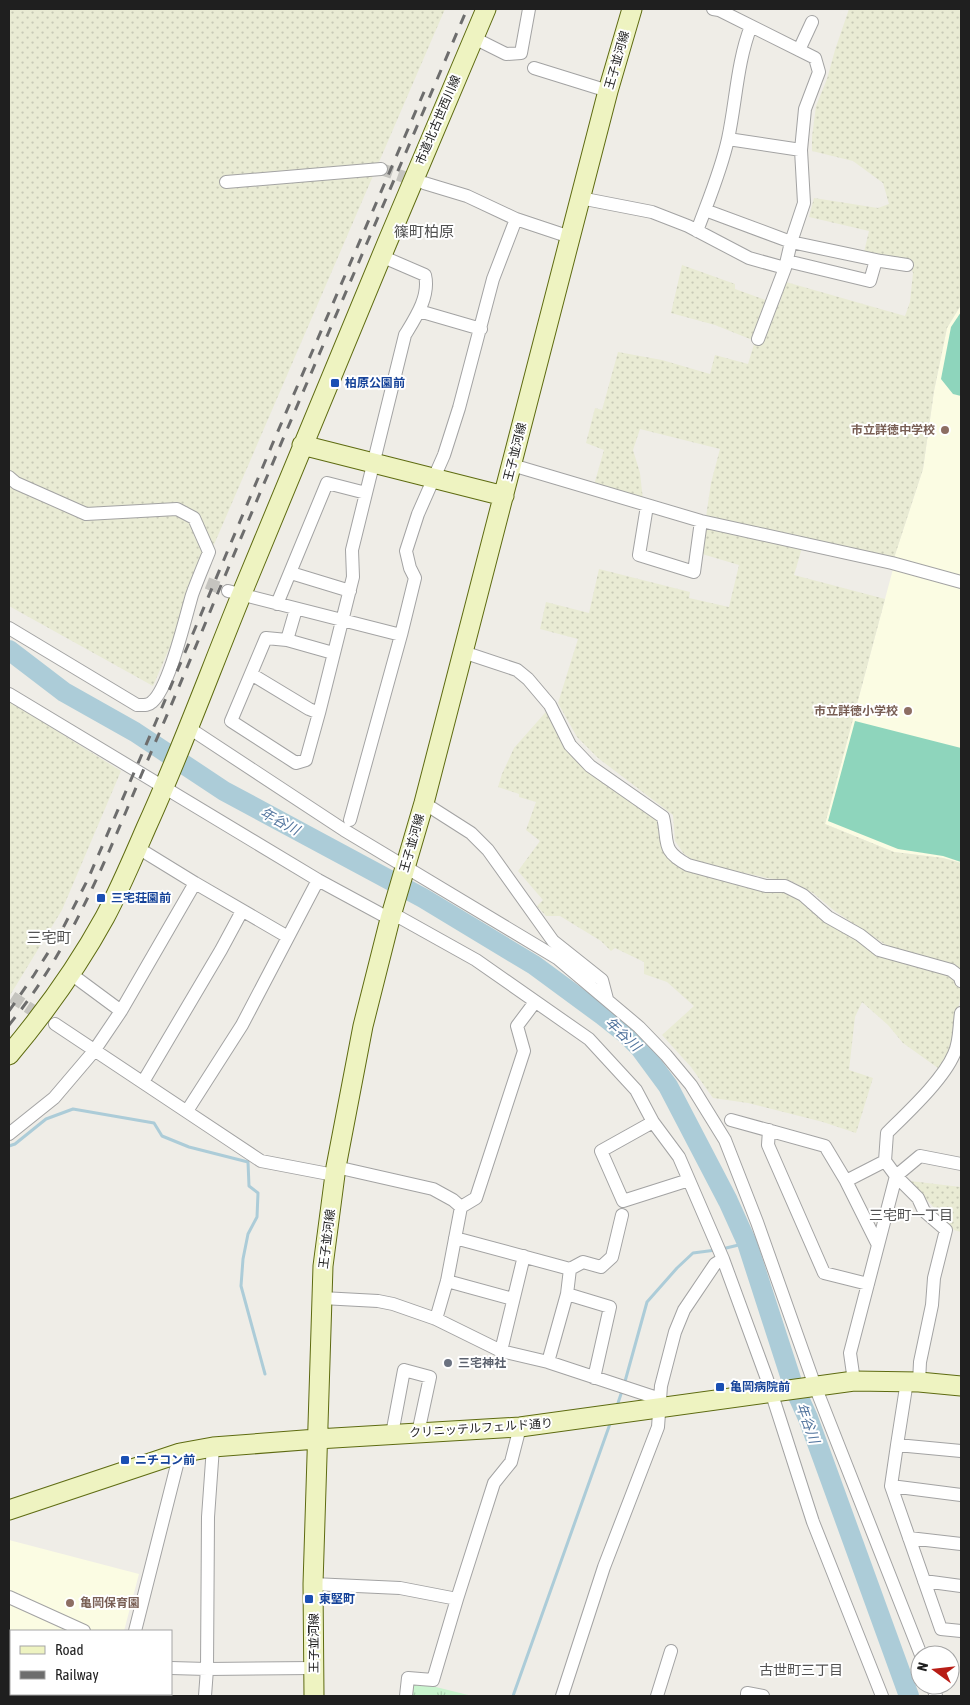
<svg xmlns="http://www.w3.org/2000/svg" width="970" height="1705" font-family="'Asap Condensed','Noto Sans JP',sans-serif">
<style>
.education{fill:#fbfce3}
.farmland{fill:url(#farmland-dots)}
.park{fill:url(#park-tufts)}
.pitch{fill:#8ed5bc}
.lines{fill:none;stroke-linecap:round;stroke-linejoin:round}
.stream{stroke:#acccd8;stroke-width:3}
.river{stroke:#acccd8;stroke-width:20}
.street-tunnel{stroke:#c5c4bf;stroke-width:12;stroke-dasharray:12 6;stroke-linecap:butt}
.street-casing{stroke:#a3a3a3;stroke-width:14}
.secondary-casing{stroke:#5e6b11;stroke-width:21}
.street{stroke:#fff;stroke-width:12}
.secondary{stroke:#eef3c1;stroke-width:19}
.rail{stroke:#6d6d6d;stroke-width:3;stroke-dasharray:10 10;stroke-linecap:butt}
.transit-dot{fill:#1a4fb4;stroke:#fff;stroke-width:2}
.education-dot{fill:#8d6e63;stroke:#fff;stroke-width:2}
.worship-dot{fill:#6b7280;stroke:#fff;stroke-width:2}
.labels{text-anchor:middle;stroke-width:4;stroke-linejoin:round;paint-order:stroke}
.street-label{font-size:12px;fill:#1f1f1f;stroke:#fff}
.transit-label{font-size:12px;font-weight:bold;fill:#164399;stroke:#fff;text-anchor:start}
.education-label{font-size:12px;font-weight:bold;fill:#785e54;stroke:#fff;text-anchor:end}
.worship-label{font-size:12px;font-weight:bold;fill:#5b616d;stroke:#fff;text-anchor:start}
.water-label{font-size:14px;font-style:italic;fill:#53759e;stroke:#fff}
.neighbourhood-label{font-size:14px;fill:#525252;stroke:#fff}
.quarter-label{font-size:15px;fill:#525252;stroke:#fff}
</style>
<defs>
<pattern id="farmland-dots" width="8" height="8" patternUnits="userSpaceOnUse" patternTransform="scale(1.25)"><rect width="8" height="8" fill="#e9ebd4"/><path d="M2 2h.1M6 6h.1" fill="none" stroke="#c7c9b6" stroke-width="1.8" stroke-linecap="round"/></pattern>
<pattern id="park-tufts" width="24" height="20" patternUnits="userSpaceOnUse" patternTransform="scale(1.25)"><rect width="24" height="20" fill="#c9f4ce"/><path d="M3 7l-1-3M5 7V3M7 7l1-3M15 17l-1-3M17 17v-4M19 17l1-3" fill="none" stroke="#acd1b0"/></pattern>
</defs>
<rect width="100%" height="100%" fill="#efede7"/>
<path class="education" d="M961,305V577L894,558L923,469L934,391L947,328Z
M893,569L961,589V863L943,858L894,852L825,824Z
M9,1540L139,1574L124,1631H11V1638H9Z"/>
<path class="farmland" d="M9,9H445L153,686L9,606Z
M849,9H961V305L947,328L934,391L923,469L894,558L706,517L711,483L720,449L640,429L633,450L640,473L643,500L594,485L604,450L586,443L595,408L602,410L618,352L662,360L710,374L715,355L748,364L755,341L715,325L671,313L682,265L735,284V289L779,305L786,282L905,316L910,302L913,273L908,259L905,261L864,252L869,231L809,217L814,198L878,208L889,204L883,183L853,161L812,151V137L816,106L827,79L835,50Z
M706,526L802,548L794,575L885,599L825,824L894,852L943,858L961,863V970L886,945L836,912L813,893L791,881L767,878L698,863L684,854L675,841L673,815L598,758L577,737L558,703L578,639L540,629L546,602L589,613L599,569L690,592L689,598L729,607L739,565L702,554Z
M9,701L121,771L62,910L9,997Z
M552,705L574,750L657,814L673,860L783,888L801,898L826,920L955,977L961,990V994L953,1039L947,1058L938,1068L903,1043L888,1025L862,1002L855,1017L849,1070L873,1078L856,1133L823,1122L748,1103L713,1098L691,1067L662,1035L694,1006L667,982L644,974V962L615,948L611,951L601,941L560,916H546L537,906L543,900L518,871L540,841L526,830L536,802L519,797V794L498,787L502,774L514,748Z
M910,1181L961,1187V1232L954,1230Z"/>
<path class="park" d="M416,1682L472,1696H411V1687Z"/>
<path class="pitch" d="M961,312V396L953,394L941,379L951,327Z
M855,721L961,748V862L943,856L898,849L828,821Z"/>
<g class="lines">
<path class="stream" d="M9,1146L15,1144L46,1119L73,1109L154,1123L162,1136L189,1147L248,1162L249,1186L258,1193L257,1217L248,1234L243,1259L241,1286L265,1374
M722,1249L747,1243
M624,1385L647,1302L677,1268L693,1253L716,1250
M617,1406L622,1391
M513,1696L611,1421"/>
<path class="river" d="M9,650L64,692L135,732L224,791L423,898L534,965L602,1015L626,1034L640,1048L668,1086L728,1201L747,1243L793,1385L808,1418L909,1696"/>
<path class="street-tunnel" d="M381,169L419,182
M207,583L228,591
M12,997L46,1019"/>
<g class="street-casing">
<path id="street" d="M713,9L719,10L815,58L819,72L805,109L801,150L804,203L791,242L785,268L758,339
M474,38L506,54L521,53L529,9
M799,50L812,22
M534,68L608,91
M728,139L801,150
M226,182L381,169
M424,183L467,196L516,219L570,237
M580,198L652,212L688,226L749,258L785,268
M705,210L791,242L881,261L907,265
M697,231C708,201 721,171 728,139C736,102 737,62 751,26
M787,261L870,281L876,260
M419,311L481,329
M512,465L701,521L892,563L961,582
M9,477L16,483L86,514L177,509L194,518L209,552C203,567 197,581 192,595C185,619 169,688 152,702C148,706 143,705 137,705L9,628
M647,506L639,555L694,572L701,521
M291,573L350,591
M228,591L401,635
M277,604L327,483L366,493
M296,609L287,640L333,653
M287,640L266,638L231,721L296,763L306,760L319,713L353,577L352,550L405,335C416,317 430,296 425,275L381,256
M463,652L517,670L528,679L550,705L570,745L590,766L663,817C669,842 660,850 688,865L766,886H785L803,895L828,917L860,935L879,950L951,970L960,977L961,981
M251,674L309,709L319,713
M9,694L318,880L390,919L399,917L476,960L589,1039L636,1090L653,1122L679,1157L723,1259L767,1379L813,1522L882,1696
M189,728L344,830L557,958L639,1027L666,1055L691,1085L725,1140L757,1222L815,1386L921,1655
M424,803L471,833L488,850L553,941L602,980L607,999
M350,820L401,635L415,578L410,568L406,551L418,514L444,455L459,408L493,279L516,219
M138,848L195,883L288,937
M71,974L121,1011
M55,1024L261,1161L334,1175
M143,1082L221,950L242,911
M187,1111L242,1025L318,880
M731,1120L825,1146L846,1181L878,1245
M653,1122L601,1151L623,1201L689,1180
M769,1130L768,1145L824,1273L868,1284
M9,1134L54,1098L94,1051L121,1011L195,883
M336,1167L433,1189L453,1200L461,1207
M846,1181L885,1161
M455,1238L570,1269L567,1294L548,1362
M570,1269L583,1262L601,1267L612,1257L622,1215
M447,1281L513,1299
M567,1294L610,1307L594,1378
M322,1298L378,1301L393,1304L436,1319L501,1351L548,1362L654,1397L660,1407
M436,1319L447,1281L461,1207L476,1198L524,1051L517,1026L535,1002
M501,1351L524,1256
M854,1381L850,1353L896,1176L920,1156L961,1164
M919,1382L920,1362L932,1305L934,1278L946,1230L924,1211L918,1198L896,1176L885,1161L887,1133C907,1113 943,1080 954,1054C960,1042 959,1026 961,1013
M392,1434L404,1370L430,1377L418,1433
M897,1445L907,1381
M961,1451L897,1445L891,1486L941,1629L961,1631
M891,1486L961,1495
M909,1538L961,1544
M924,1581L961,1586
M313,1584L400,1588L457,1599
M9,1597L84,1631
M135,1631L180,1453
M171,1668L207,1669L314,1668
M932,1685L936,1696
M108,1696L109,1694
M205,1696L207,1669L208,1517L213,1447
M406,1696L408,1678L433,1680L457,1599L494,1483L511,1462L520,1427
M562,1696L604,1567L658,1427L661,1386L675,1332L684,1310L715,1264L723,1259
M657,1696L671,1651
M747,1696V1693L763,1696"/>
</g>
<g class="secondary-casing">
<path id="secondary" d="M302,445L504,496
M9,1055C46,1011 77,968 105,917C120,889 133,858 146,828C183,747 213,663 247,581C325,390 405,199 486,9
M9,1510L180,1453L213,1447L317,1439L520,1427L854,1381L919,1382L961,1386
M314,1696L313,1584L323,1266L336,1167L363,1026L390,919L424,803L608,91L632,9"/>
</g>
<use href="#street" class="street"/>
<use href="#secondary" class="secondary"/>
<path class="rail" d="M9,1011L34,975L61,932L88,879L155,724L272,445L427,85
M9,1025C69,952 104,864 140,778C165,720 190,661 214,602C297,404 383,207 467,9"/>
</g>
<g class="transit-dot">
<rect x="330" y="378" width="10" height="10" rx="2.5"/>
<rect x="96" y="893" width="10" height="10" rx="2.5"/>
<rect x="715" y="1382" width="10" height="10" rx="2.5"/>
<rect x="120" y="1455" width="10" height="10" rx="2.5"/>
<rect x="304" y="1594" width="10" height="10" rx="2.5"/>
</g>
<g class="education-dot">
<circle cx="945" cy="430" r="5"/>
<circle cx="908" cy="711" r="5"/>
<circle cx="70" cy="1603" r="5"/>
</g>
<circle class="worship-dot" cx="448" cy="1363" r="5"/>
<g class="labels">
<g class="street-label">
<text transform="translate(617 60) rotate(-74)" y="4">王子並河線</text>
<text transform="translate(438 120) rotate(-67)" y="4">市道北古世西川線</text>
<text transform="translate(515 452) rotate(-76)" y="4">王子並河線</text>
<text transform="translate(412 843) rotate(-74)" y="4">王子並河線</text>
<text transform="translate(327 1239) rotate(-83)" y="4">王子並河線</text>
<text transform="translate(481 1428) rotate(-4)" y="4">クリニッテルフェルド通り</text>
<text transform="translate(314 1643) rotate(-90)" y="4">王子並河線</text>
</g>
<g class="transit-label">
<text x="345" y="387">柏原公園前</text>
<text x="111" y="902">三宅荘園前</text>
<text x="730" y="1391">亀岡病院前</text>
<text x="135" y="1464">ニチコン前</text>
<text x="319" y="1603">東堅町</text>
</g>
<g class="education-label">
<text x="935" y="434">市立詳徳中学校</text>
<text x="898" y="715">市立詳徳小学校</text>
<text x="80" y="1607" text-anchor="start">亀岡保育園</text>
</g>
<g class="worship-label">
<text x="458" y="1367">三宅神社</text>
</g>
<g class="water-label">
<text transform="translate(280 821) rotate(28)" y="5">年谷川</text>
<text transform="translate(623 1034) rotate(43)" y="5">年谷川</text>
<text transform="translate(808 1423) rotate(70)" y="5">年谷川</text>
</g>
<g class="neighbourhood-label">
<text x="911" y="1220">三宅町一丁目</text>
<text x="801" y="1675">古世町三丁目</text>
</g>
<g class="quarter-label">
<text x="424" y="237">篠町柏原</text>
<text x="49" y="943">三宅町</text>
</g>
</g>
<rect width="970" height="1705" fill="none" stroke="#1f1f1f" stroke-width="20"/>
<rect x="10" y="1630" width="162" height="65" fill="#ffffff" stroke="#a5a5a5"/>
<rect x="20" y="1646" width="25" height="8" fill="#eef3c1" stroke="#a5a5a5"/>
<text x="55" y="1655" font-size="15" fill="#1f1f1f">Road</text>
<rect x="20" y="1671" width="25" height="8" fill="#6d6d6d" stroke="#a5a5a5"/>
<text x="55" y="1680" font-size="15" fill="#1f1f1f">Railway</text>
<g transform="translate(935 1670) rotate(285)"><circle r="24" fill="#ffffff" stroke="#a5a5a5"/>
<path d="M0-4L9 19L0 12L-9 19Z" fill="#b81d16"/>
<text y="-8" font-size="14" font-weight="bold" text-anchor="middle" fill="#1f1f1f">N</text>
</g>
</svg>
